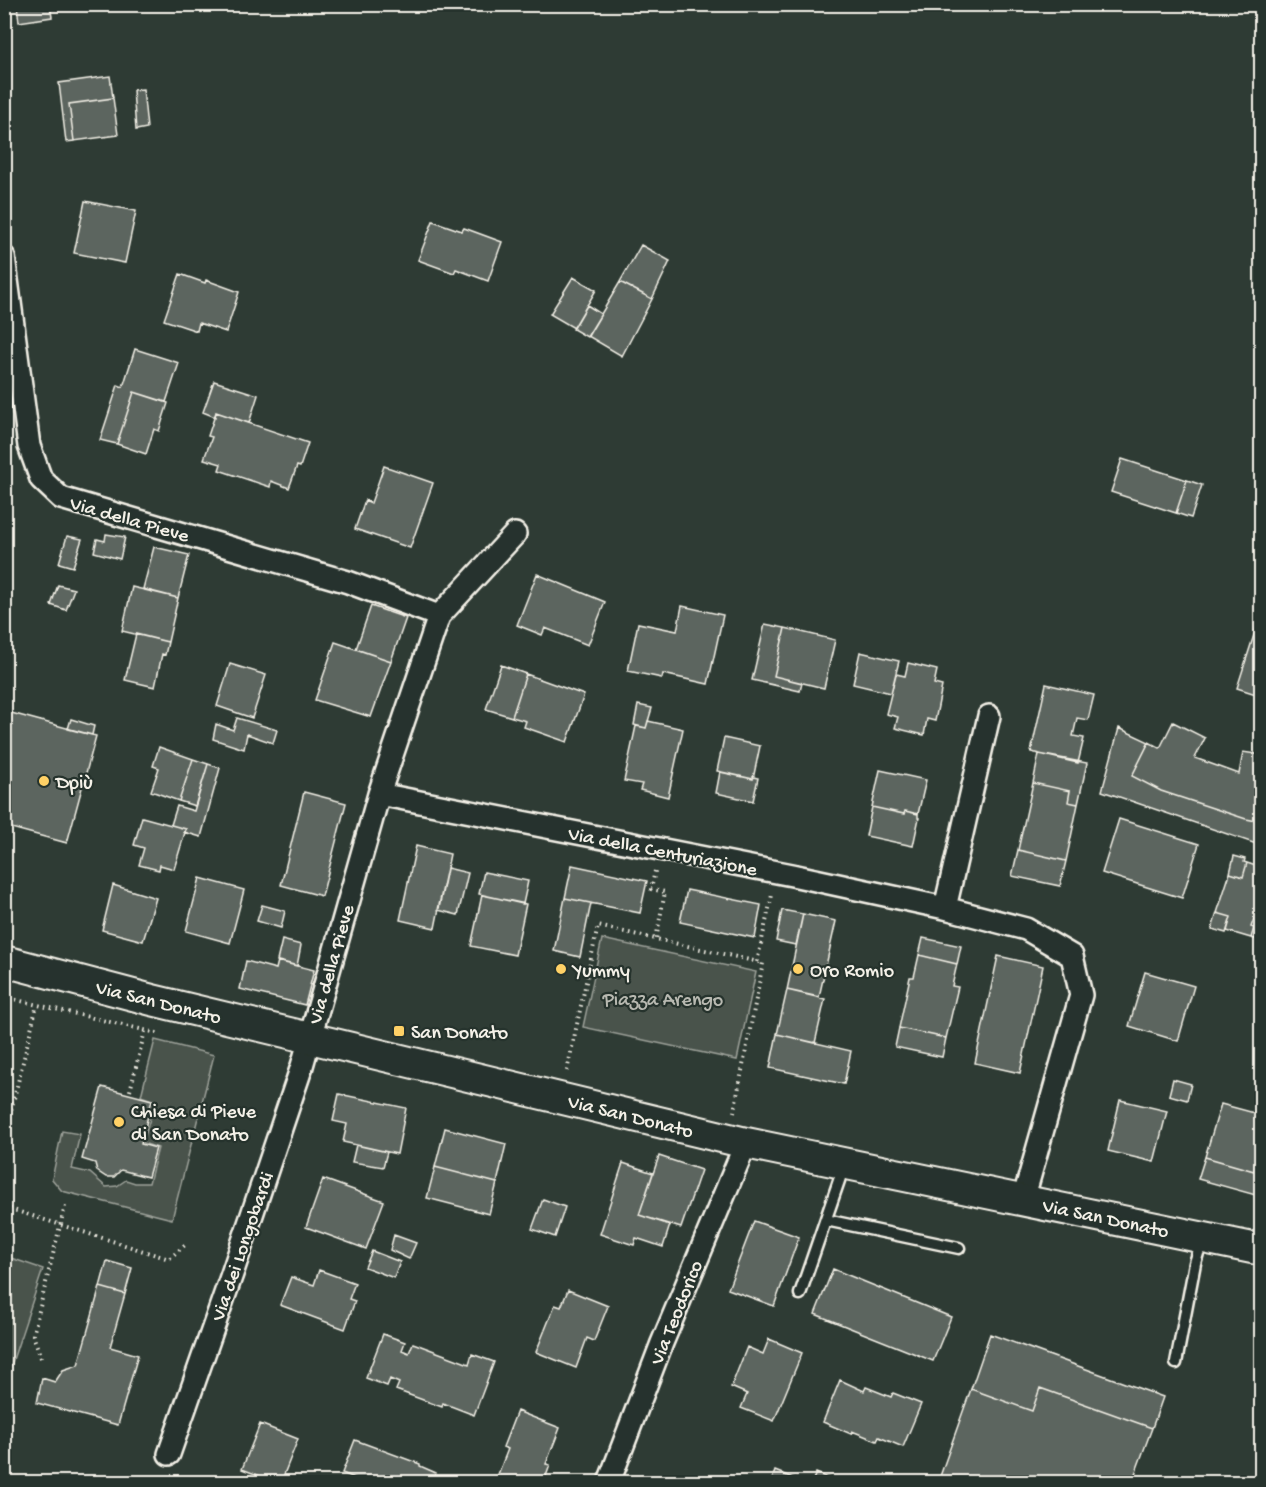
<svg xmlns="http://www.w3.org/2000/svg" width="1266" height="1487" font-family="'Gochi Hand',sans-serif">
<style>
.green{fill:#48524c;stroke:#9ea29a;stroke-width:1.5}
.building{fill:#5c655e;stroke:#f4f1e8;stroke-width:1.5}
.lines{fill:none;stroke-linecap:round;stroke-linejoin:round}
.lane-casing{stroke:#f4f1e8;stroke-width:15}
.street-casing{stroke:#f4f1e8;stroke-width:26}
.secondary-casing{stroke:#f4f1e8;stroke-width:34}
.path{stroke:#f4f1e8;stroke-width:4;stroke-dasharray:1.5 4.5;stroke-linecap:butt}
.lane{stroke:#26332d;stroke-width:10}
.street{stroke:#26332d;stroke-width:21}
.secondary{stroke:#26332d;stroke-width:30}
.poi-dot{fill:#ffd166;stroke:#26332d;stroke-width:2}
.labels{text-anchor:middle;stroke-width:4.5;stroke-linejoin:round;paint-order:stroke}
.street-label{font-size:20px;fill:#f4f1e8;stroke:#26332d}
.poi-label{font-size:20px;fill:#f4f1e8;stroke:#26332d;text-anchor:start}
.park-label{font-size:20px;fill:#b8b9b1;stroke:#26332d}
</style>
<rect width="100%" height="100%" fill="#2e3b34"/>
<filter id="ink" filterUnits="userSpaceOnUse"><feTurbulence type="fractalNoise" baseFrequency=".0167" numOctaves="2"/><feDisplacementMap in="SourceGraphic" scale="12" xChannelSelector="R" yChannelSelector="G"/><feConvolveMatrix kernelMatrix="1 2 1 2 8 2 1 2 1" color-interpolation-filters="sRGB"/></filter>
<g filter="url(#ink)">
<path class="green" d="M602,939L756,972L737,1060L583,1027Z
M155,1040L214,1055L172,1219L62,1191L52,1179L62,1131L80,1134L72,1169L90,1173L106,1187L117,1186L126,1180L135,1183H149L158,1148L143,1143L155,1101L141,1096Z
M5,1256L43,1269L5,1384L4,1256Z"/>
<path class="building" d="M10,4H50L52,17L19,22L17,5Z
M110,76L113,98L69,104L74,141L66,142L59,83Z
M143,89L147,128L136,130L133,90Z
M113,98L118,135L74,141L69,104Z
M85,201L136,211L125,263L74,253Z
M433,221L462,231L464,228L502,242L488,281L456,269L454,273L418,260Z
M641,245L670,261L652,299L620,282Z
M180,274L205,283L206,280L239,292L226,332L199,323L197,331L164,320Z
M573,277L596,290L574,328L550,314Z
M620,282L652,299L622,356L588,336Z
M587,305L601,314L587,337L573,329Z
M135,349L179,363L166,402L134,392L117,444L100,440L118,385L123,387Z
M214,381L258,395L249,423L216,412L215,417L203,412Z
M134,392L168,403L159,431L154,429L146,454L117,444Z
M216,412L308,443L300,467L297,466L289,488L271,481L270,487L219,470L221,464L204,459L212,437L208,436Z
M1122,459L1187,480L1176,513L1111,492Z
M384,466L433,483L410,548L355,529L365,500L371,503Z
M1187,480L1202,485L1191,518L1176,513Z
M106,534L125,537L120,559L94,552L97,539L105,541Z
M67,536L82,539L73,567L59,563Z
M154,547L189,555L178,598L143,589Z
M537,574L605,602L588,645L545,628L542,635L517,625Z
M58,585L74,589L66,610L51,605Z
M132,587L178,598L168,642L122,631Z
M371,606L406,618L391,661L356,649Z
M682,606L723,615L708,684L663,674L662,678L628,671L638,623L677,631Z
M1262,610V696L1237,688Z
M765,624L785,628L774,676L802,683L800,691L752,680Z
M785,628L835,640L824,688L774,676Z
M136,634L168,642L165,655L162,654L155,687L125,680Z
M335,642L391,661L371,717L315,700Z
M860,652L899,661L891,693L853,684Z
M908,663L937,670L934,684L942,686L935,721L927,719L924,735L895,728L898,717L886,714L896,674L905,676Z
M230,664L266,675L252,718L217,706Z
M501,665L526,674L512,717L486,709Z
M526,674L584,695L567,742L524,727L526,721L512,717Z
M1046,684L1094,695L1088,720L1077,718L1073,736L1084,738L1078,763L1031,752Z
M638,705L652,708L646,728L634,725Z
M4,711L96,736L67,843L4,826Z
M237,718L277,730L273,743L247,734L244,749L213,739L216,724L233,730Z
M71,719L94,726L92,735L68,729Z
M648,721L683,729L668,797L640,790L642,784L624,781L636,726L646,728Z
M1173,722L1205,738L1195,758L1239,774L1243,752L1262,755V822L1246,819L1161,791L1132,776L1149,742L1160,748Z
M1119,728L1149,742L1132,776L1161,791L1246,819L1262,822V846L1102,791Z
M724,738L760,746L753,779L717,771Z
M159,747L193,759L179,801L151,791L159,768L153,766Z
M1039,754L1087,763L1078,804L1068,802L1070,791L1033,783Z
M193,759L208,764L195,806L179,801Z
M208,764L220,768L201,837L184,832L186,829L171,825L177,806L194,811Z
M880,770L926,780L918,814L905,811L904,814L872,807Z
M720,772L753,779V777L758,778L753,801L716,793Z
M1033,783L1070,791L1068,802L1078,804L1066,861L1018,850Z
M304,792L346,803L322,896L281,885Z
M872,807L904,814L905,811L918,814V818H919L913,846L866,836Z
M142,817L186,829L174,869L160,865L159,870L139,865L144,848L134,845Z
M1119,819L1199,844L1182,898L1102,873Z
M416,846L450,854L435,928L400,920Z
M1018,850L1066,861L1060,886L1012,876Z
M1234,856L1245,859L1244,862L1247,863L1243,877L1230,873Z
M1247,863L1262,868V921L1254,919L1251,927L1254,928L1251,938L1227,931L1231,917L1217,913L1230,873L1243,877Z
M572,865L647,881L640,913L565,898Z
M447,868L468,873L458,915L438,910Z
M484,872L528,881L523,904L479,894Z
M200,878L244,890L230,943L186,931Z
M113,885L156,898L143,941L102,930Z
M687,890L761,905L755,938L680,922Z
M482,895L526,904L515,955L471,946Z
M565,898L591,903L580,957L554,951Z
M262,905L285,911L281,928L257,921Z
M782,910L803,914L796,945L776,941Z
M1217,913L1231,917L1226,933L1212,929Z
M803,914L836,921L819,997L787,990Z
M1254,919L1262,921V941L1251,938L1254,928L1251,927Z
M923,938L961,946L957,964L919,955Z
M282,940L301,945L297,966L277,961Z
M919,955L957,964L952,986L958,987L946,1038L899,1028L910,977H914Z
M998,956L1043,966L1020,1073L975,1063Z
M246,961L276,969L278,961L314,970L305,1005L240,989Z
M1145,972L1194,986L1178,1041L1129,1026Z
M787,990L825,999L815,1043L777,1034Z
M899,1028L946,1038L942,1057L895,1047Z
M777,1034L851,1051L844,1084L770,1068Z
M1173,1079L1191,1084L1187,1100L1169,1095Z
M102,1087L152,1100L141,1144L156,1148L148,1177L121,1170L114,1177H106L97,1171L95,1163L82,1159Z
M339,1094L406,1108L397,1154L343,1142L347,1124L333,1121Z
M1120,1100L1167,1111L1154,1162L1108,1151Z
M1221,1104L1262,1115V1145L1254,1171L1205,1157Z
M445,1128L506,1144L497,1183L435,1167Z
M356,1145L387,1152L383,1167L352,1162Z
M1262,1145V1192L1259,1196L1198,1179L1205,1157L1254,1171Z
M659,1156L701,1170L681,1228L639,1215Z
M623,1163L653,1173L639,1215L670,1225L663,1247L636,1238L634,1245L600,1234Z
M435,1167L497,1183L489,1214L427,1198Z
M323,1179L384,1201L366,1249L306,1227Z
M543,1199L565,1207L555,1237L532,1229Z
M754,1221L799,1237L774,1306L728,1289Z
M394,1235L416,1243L409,1259L390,1250Z
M372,1251L400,1262L394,1278L365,1267Z
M107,1261L132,1268L125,1294L100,1287Z
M833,1269L951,1317L933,1361L815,1314Z
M319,1270L355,1283L349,1299L355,1301L345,1329L280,1305L291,1277L314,1285Z
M100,1287L125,1294L110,1347L138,1355L118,1425L37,1403L42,1378L55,1382L63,1370L78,1365Z
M568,1290L608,1306L594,1341L587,1338L576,1368L536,1352L555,1305L561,1307Z
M383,1334L405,1342L402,1350L409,1353L413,1343L469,1364L472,1354L494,1362L474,1415L443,1403L442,1407L396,1390L399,1383L390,1379L387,1386L366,1378Z
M990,1334L1163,1397L1152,1428L1040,1388L1032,1411L971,1389Z
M769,1339L802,1353L774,1421L741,1408L747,1394L731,1387L747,1347L763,1354Z
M840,1380L864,1391L866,1387L891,1397L893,1393L921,1404L903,1447L879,1437L877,1441L852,1431L851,1434L823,1422Z
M1040,1388L1152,1428L1132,1482H938L971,1389L1032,1411Z
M517,1411L560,1428L546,1464L550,1465L544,1482H495L508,1449L503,1447Z
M260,1424L298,1439L281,1482H276L242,1469Z
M355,1440L420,1464V1466L436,1473L432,1482H365L342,1473Z
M775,1471L803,1482H771Z
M816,1473L838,1482H812Z"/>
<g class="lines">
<g class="lane-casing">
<path id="lane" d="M826,1220L959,1248
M800,1294L844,1166
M1176,1363L1195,1263L1202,1240"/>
</g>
<g class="street-casing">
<path id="street" d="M4,257L29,446L41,479L61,498L348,582L439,616
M379,794L792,875L945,908L1026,929L1072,956L1081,995L1023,1200
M945,908L989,716
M169,1454L232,1274L302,1066L379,794L439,616L515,534
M609,1482L662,1343L746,1143"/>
</g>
<g class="secondary-casing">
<path id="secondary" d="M4,961L152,1000L746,1143L1262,1250"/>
</g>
<path class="path" d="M655,871L651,889L665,892L656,939
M757,962L772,895
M4,997L161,1034
M567,1071L598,926L763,963L734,1112
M130,1091L145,1031
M4,1139L37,1005
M4,1207L169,1259L186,1244
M41,1358L33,1335L65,1206"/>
<use href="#lane" class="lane"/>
<use href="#street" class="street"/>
<use href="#secondary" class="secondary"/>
</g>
</g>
<g class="poi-dot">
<circle cx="44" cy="781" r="6"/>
<circle cx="561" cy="969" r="6"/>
<circle cx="798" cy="969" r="6"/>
<rect x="393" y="1025" width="12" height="12" rx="3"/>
<circle cx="119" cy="1122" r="6"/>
</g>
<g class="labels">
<g class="street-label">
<text transform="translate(130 518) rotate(16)" y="7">Via della Pieve</text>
<text transform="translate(663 850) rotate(11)" y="7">Via della Centuriazione</text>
<text transform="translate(330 964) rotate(-74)" y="7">Via della Pieve</text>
<text transform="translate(159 1001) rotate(14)" y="7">Via San Donato</text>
<text transform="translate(631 1115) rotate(14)" y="7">Via San Donato</text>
<text transform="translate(1106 1217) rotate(12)" y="7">Via San Donato</text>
<text transform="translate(241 1246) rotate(-71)" y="7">Via dei Longobardi</text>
<text transform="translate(675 1312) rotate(-68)" y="7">Via Teodorico</text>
</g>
<g class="poi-label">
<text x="56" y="788">Dpiù</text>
<text x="573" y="976">Yummy</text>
<text x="810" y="976">Oro Romio</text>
<text x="411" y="1038">San Donato</text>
<text x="131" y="1117">Chiesa di Pieve<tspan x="131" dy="23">di San Donato</tspan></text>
</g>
<g class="park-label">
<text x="663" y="1005">Piazza Arengo</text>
</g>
</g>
<rect width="1266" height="1487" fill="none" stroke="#26332d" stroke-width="24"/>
<rect x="12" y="12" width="1242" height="1463" fill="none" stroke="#f4f1e8" stroke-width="2" filter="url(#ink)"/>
</svg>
